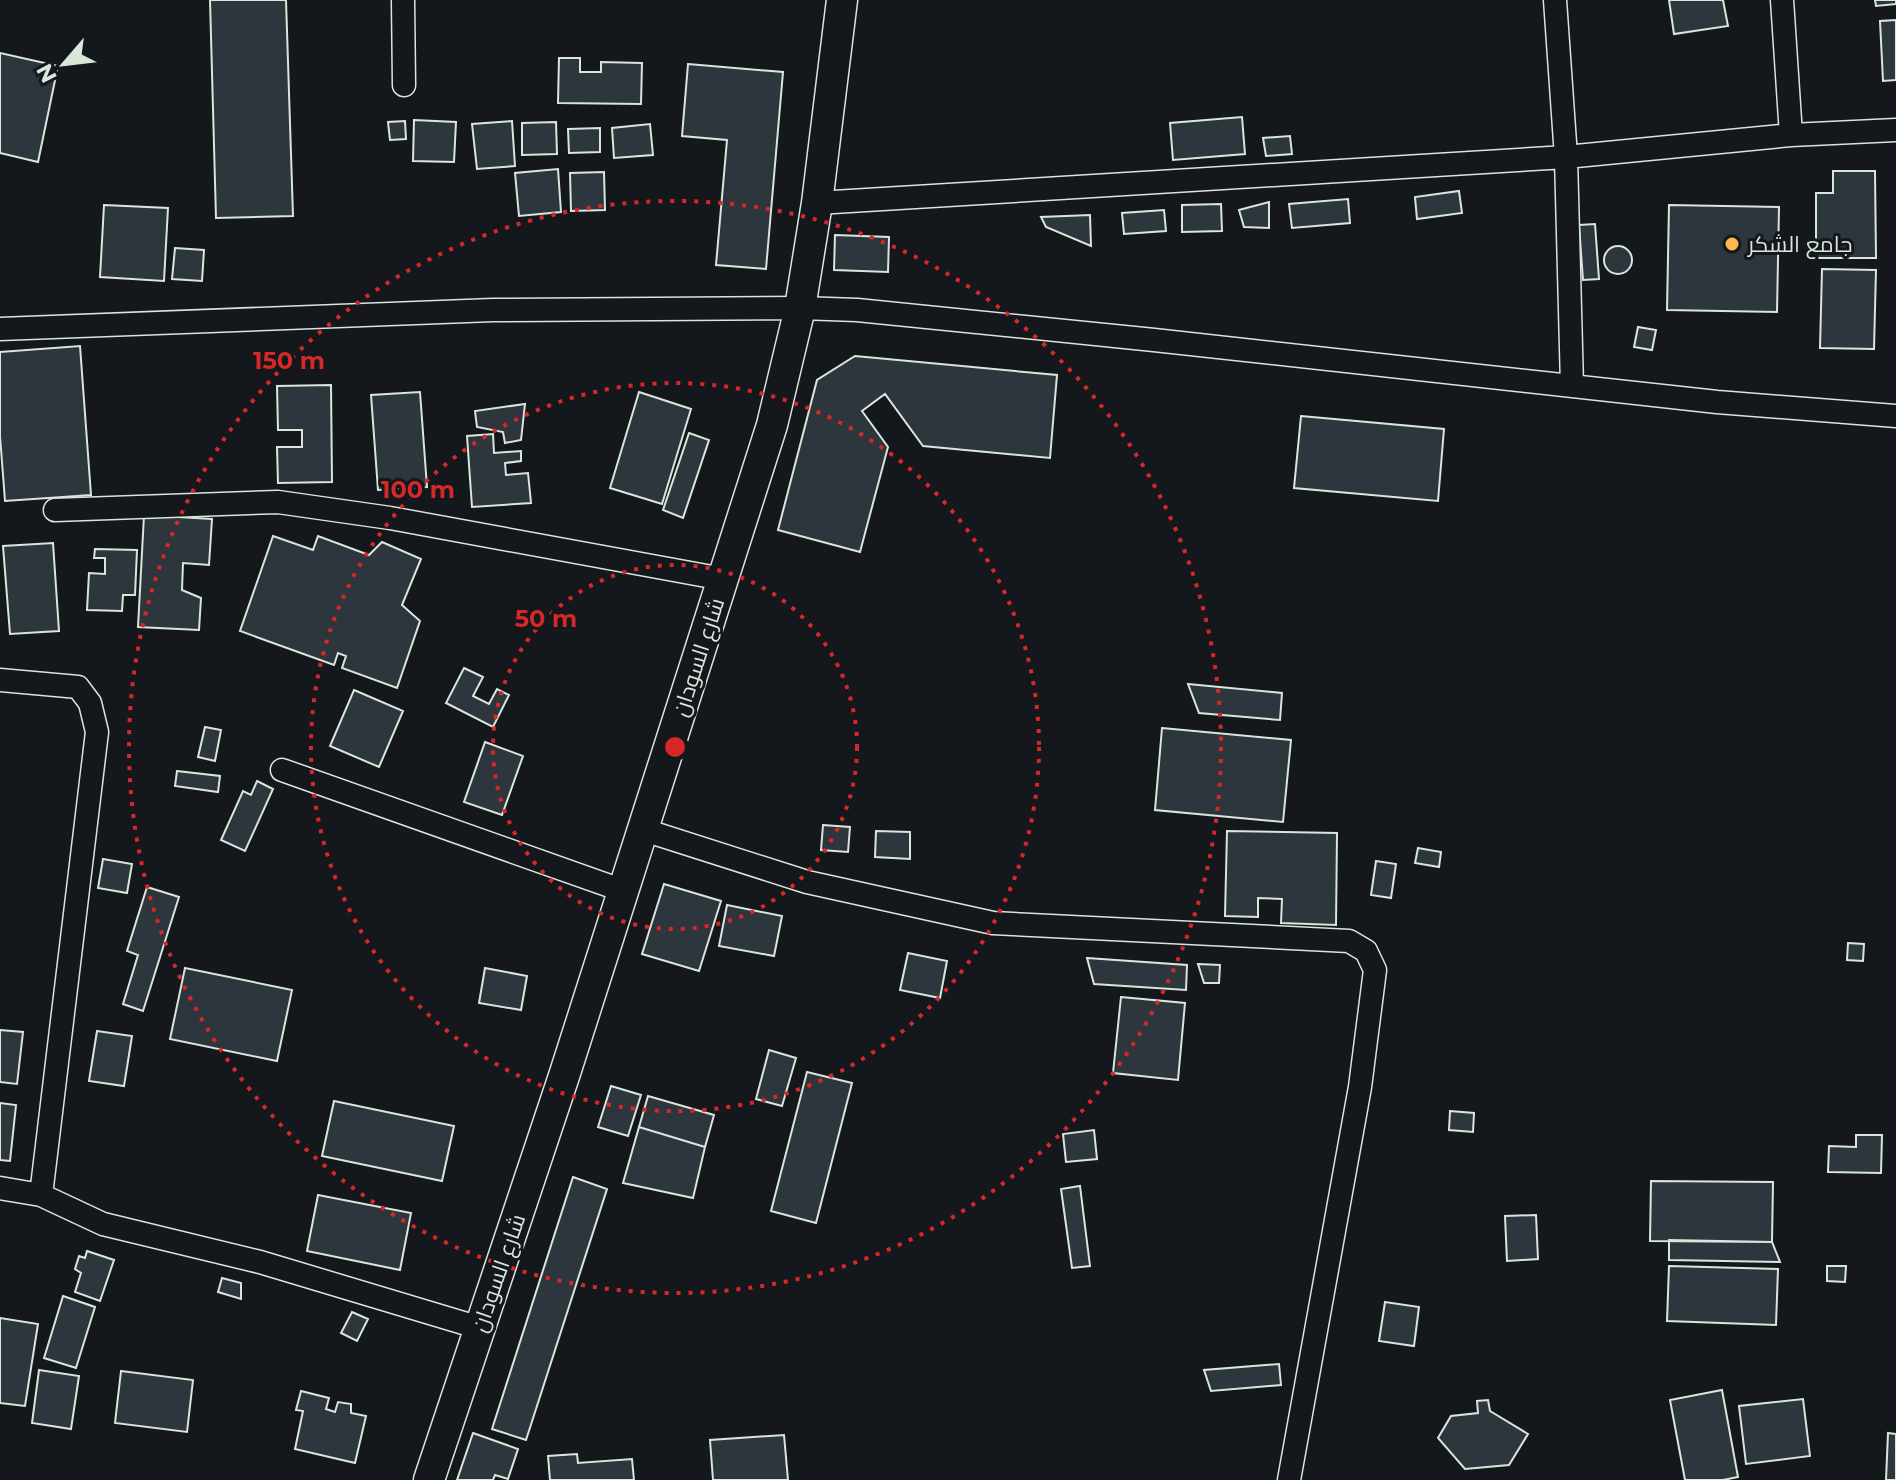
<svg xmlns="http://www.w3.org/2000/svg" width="1896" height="1480" font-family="Montserrat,Cairo,sans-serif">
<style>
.building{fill:#2c363c;stroke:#d8e6dc;stroke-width:2}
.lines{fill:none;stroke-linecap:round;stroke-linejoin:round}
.street-casing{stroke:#d8e6dc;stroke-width:25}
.secondary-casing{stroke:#d8e6dc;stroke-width:33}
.street{stroke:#14181c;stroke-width:22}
.secondary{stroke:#14181c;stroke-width:30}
.ring{fill:none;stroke:#d62828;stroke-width:4;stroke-dasharray:4 8}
.poi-dot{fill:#ffb74d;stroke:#14181c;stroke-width:3}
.labels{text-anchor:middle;stroke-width:6;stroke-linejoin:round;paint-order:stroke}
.poi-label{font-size:22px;fill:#d8e6dc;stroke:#14181c;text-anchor:start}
.street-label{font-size:22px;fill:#d8e6dc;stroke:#14181c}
.centre{fill:#d62828;stroke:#14181c;stroke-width:4}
.ring-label{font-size:24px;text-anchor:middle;font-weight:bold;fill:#d62828;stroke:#14181c;stroke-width:6;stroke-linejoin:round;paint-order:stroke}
</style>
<rect width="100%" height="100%" fill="#14181c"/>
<path class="building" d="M210,0H286L293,216L216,218Z
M1669,0H1723L1728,26L1674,34Z
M1875,0H1896V4L1876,6Z
M1896,20V80L1883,81L1880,21Z
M0,53L58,66L38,162L0,153Z
M559,58H580V72H601V62L642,63L641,104L558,103Z
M688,64L783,72L766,269L716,265L727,140L682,136Z
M1242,117L1245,154L1173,160L1170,123Z
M414,120L456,122L454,162L413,161Z
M405,121L406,139L390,140L388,122Z
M512,121L515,166L477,169L472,124Z
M556,122L557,154L522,155V123Z
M650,124L653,155L614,158L612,128Z
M600,128V152L569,153L568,129Z
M1290,136L1292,154L1266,156L1263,138Z
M558,169L561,212L519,216L515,173Z
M1833,171H1875L1876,258H1816V193H1833Z
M604,172L605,210L571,211L570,173Z
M1459,191L1462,213L1417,219L1415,197Z
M1348,199L1350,223L1292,228L1289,204Z
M1269,202V228L1244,227L1239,210Z
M1221,204L1222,231L1182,232V205Z
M104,205L168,208L164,281L100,277Z
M1669,205L1779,207L1777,312L1667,310Z
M1164,210L1166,231L1124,234L1122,213Z
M1090,215L1091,246L1046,227L1041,217Z
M1595,224L1599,279L1583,280L1579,225Z
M835,235L889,237L888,272L834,270Z
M1604 260a14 14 0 1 1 28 0a14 14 0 1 1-28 0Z
M175,248L204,250L202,281L172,279Z
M1822,269L1876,270L1874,349L1820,348Z
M1638,327L1656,330L1652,350L1634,347Z
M80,346L91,495L5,501L0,436V352Z
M855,356L1057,375L1050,458L923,446L885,394L862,411L888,447L860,552L778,530L817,380Z
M331,385L332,482L278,483L277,447H302V430H278L277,386Z
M420,392L427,487L378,490L371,395Z
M639,392L691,409L662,504L610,488Z
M525,404L521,440L505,443L503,432L477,427L475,411Z
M1301,416L1444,429L1438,501L1294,488Z
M689,433L709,440L683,518L663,510Z
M493,434L494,453L521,451V461L505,463L506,475L528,473L531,503L472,507L467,436Z
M144,515L212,519L209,565L183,563L182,590L201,598L199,630L138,627Z
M273,536L313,550L318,536L369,555L382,542L421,559L402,605L420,621L397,688L342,668L346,656L338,653L334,665L240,631Z
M53,543L59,631L10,634L3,546Z
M95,549L137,550L135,595H123L122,611L87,610L89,573L105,574V558H94Z
M464,668L483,677L473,696L489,704L497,689L509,695L493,727L446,703Z
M1188,684L1282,693L1280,720L1199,713Z
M354,690L403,711L379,767L330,746Z
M205,727L221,730L215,761L198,757Z
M1162,728L1291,740L1283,822L1155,810Z
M485,742L523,756L502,815L464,802Z
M177,771L220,776L218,792L175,786Z
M257,781L273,789L245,851L221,840L243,791L251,795Z
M823,825L850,827L848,852L821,850Z
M876,831L910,832V859L875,857Z
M1227,831L1337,833L1336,925L1281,923L1282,899L1258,898V917L1225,916Z
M1418,848L1441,852L1439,867L1415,863Z
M103,859L132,864L127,893L98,888Z
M1376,861L1396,864L1391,898L1371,895Z
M664,884L721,901L699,971L642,954Z
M147,887L179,897L143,1011L123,1004L138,955L127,951Z
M727,905L782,916L774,956L719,946Z
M1848,943L1864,944L1863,961L1847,960Z
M908,953L947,961L940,998L900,990Z
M1087,958L1187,965L1186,990L1094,984Z
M1198,964L1220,965L1219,983H1204Z
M185,968L292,990L277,1061L170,1039Z
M485,968L527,976L521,1010L479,1003Z
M1121,997L1185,1003L1178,1080L1113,1073Z
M0,1030L23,1032L17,1084L0,1082Z
M97,1031L132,1036L124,1086L89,1081Z
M769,1050L796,1058L782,1106L756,1099Z
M807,1072L852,1083L816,1223L771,1211Z
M611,1086L641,1095L628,1136L598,1127Z
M648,1096L714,1115L705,1147L639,1127Z
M334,1101L454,1126L442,1181L322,1156Z
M0,1103L16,1105L10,1161L0,1160Z
M1450,1111L1474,1113L1473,1132L1449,1130Z
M639,1127L705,1147L693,1198L623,1183Z
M1094,1130L1097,1159L1066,1162L1063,1134Z
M1856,1135H1882L1881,1173L1828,1172L1829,1146L1856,1147Z
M573,1177L607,1189L526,1440L492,1429Z
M1651,1181L1773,1182L1772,1242L1650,1241Z
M1080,1186L1090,1266L1072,1268L1061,1189Z
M318,1195L411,1213L400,1270L307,1251Z
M1536,1215L1538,1259L1507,1261L1505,1216Z
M1669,1240L1772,1242L1780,1262L1669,1260Z
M87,1251L114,1260L100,1301L75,1292L81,1273L75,1269L79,1256L85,1258Z
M1669,1266L1778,1269L1776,1325L1667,1321Z
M1827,1266H1846L1845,1282L1827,1281Z
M222,1278L241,1283V1299L218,1292Z
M63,1296L95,1307L76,1368L44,1358Z
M1385,1302L1419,1307L1414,1346L1379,1341Z
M352,1312L368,1319L357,1341L341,1333Z
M0,1318L38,1324L25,1406L0,1403Z
M1279,1364L1281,1385L1211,1391L1204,1370Z
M39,1370L79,1376L71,1429L32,1423Z
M121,1371L193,1380L187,1432L115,1423Z
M1722,1390L1738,1477L1723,1480H1685L1670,1400Z
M301,1391L329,1398L326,1409L335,1412L338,1402L351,1404V1413L366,1416L355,1463L295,1449L303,1411L296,1410Z
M1803,1399L1810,1456L1746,1464L1739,1406Z
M1488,1400L1490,1411L1528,1434L1509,1465L1465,1469L1438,1438L1451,1416L1478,1413L1477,1401Z
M473,1433L518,1449L508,1479L495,1475L493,1480H457Z
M1888,1433L1896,1434V1480H1886Z
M784,1435L788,1480H713L710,1440Z
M577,1454L578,1463L632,1459L634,1480H550L548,1456Z"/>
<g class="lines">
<g class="street-casing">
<path id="street" d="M403,0L404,85
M1555,0L1566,157L1572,386
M1782,0L1791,135
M817,203L1566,157L1791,135L1896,130
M0,329L493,310L800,308L857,310L1154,340L1717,402L1896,416
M55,510L278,502L390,518L723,579
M0,680L78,687L90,703L97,732L41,1195
M282,770L624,891
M641,829L807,882L993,923L1349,941L1366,951L1375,970L1360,1087L1289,1480
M0,1188L41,1195L103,1224L260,1262L480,1328"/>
</g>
<g class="secondary-casing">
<path id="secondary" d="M429,1480L565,1073L772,425L800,308L817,203L842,0"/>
</g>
<use href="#street" class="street"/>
<use href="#secondary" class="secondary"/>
</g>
<g class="ring">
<circle cx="675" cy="747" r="182"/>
<circle cx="675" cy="747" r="364"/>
<circle cx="675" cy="747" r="546"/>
</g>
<circle class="poi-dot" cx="1732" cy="244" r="8"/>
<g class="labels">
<g class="poi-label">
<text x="1748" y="252">جامع الشكر</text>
</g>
<g class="street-label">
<text transform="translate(698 657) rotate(-72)" y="8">شارع السودان</text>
<text transform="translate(498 1273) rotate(-71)" y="8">شارع السودان</text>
</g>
</g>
<circle cx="675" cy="747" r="12" class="centre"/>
<g class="ring-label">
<text x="289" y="369">150 m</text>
<text x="418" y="498">100 m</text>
<text x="546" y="627">50 m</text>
</g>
<g transform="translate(64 64) rotate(242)" stroke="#14181c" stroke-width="6" paint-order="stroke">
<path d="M0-6L14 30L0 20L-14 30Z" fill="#d8e6dc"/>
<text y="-12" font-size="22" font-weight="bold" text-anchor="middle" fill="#d8e6dc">N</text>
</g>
</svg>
